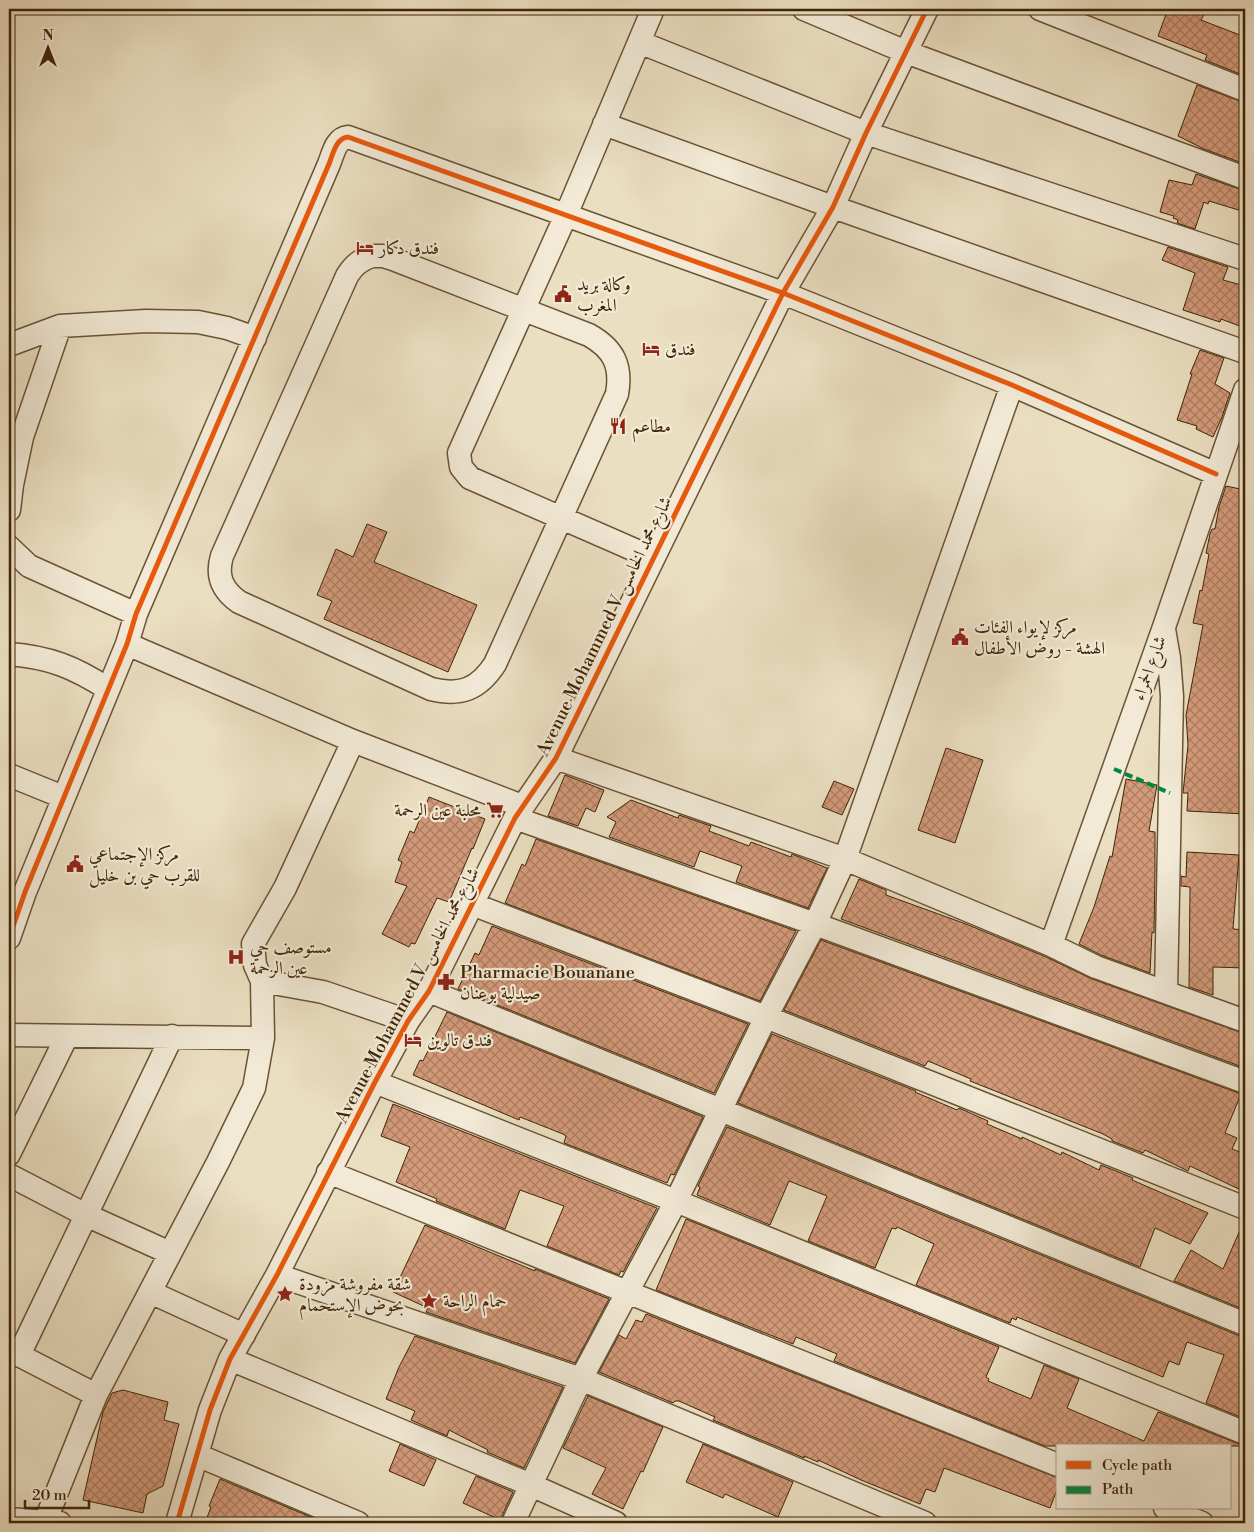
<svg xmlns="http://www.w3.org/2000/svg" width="1254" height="1532" font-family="'Libre Bodoni',Amiri,serif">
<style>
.building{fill:url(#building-cross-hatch);stroke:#3f2505}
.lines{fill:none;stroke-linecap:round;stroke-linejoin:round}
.minor-casing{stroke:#6a5434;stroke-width:25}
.minor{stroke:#f2ead7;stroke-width:22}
.quiet{stroke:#00873e;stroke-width:4;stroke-dasharray:8 4;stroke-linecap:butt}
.cycleway-casing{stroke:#f2ead7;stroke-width:8}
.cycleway{stroke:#e8590c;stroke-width:5}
.labels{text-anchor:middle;stroke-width:4.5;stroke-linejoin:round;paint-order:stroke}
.poi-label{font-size:18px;fill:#3f2505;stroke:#f2ead7;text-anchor:start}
.street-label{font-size:18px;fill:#3f2505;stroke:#f2ead7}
</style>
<defs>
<pattern id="building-cross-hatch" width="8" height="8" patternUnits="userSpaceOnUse" patternTransform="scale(1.25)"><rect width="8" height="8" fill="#d49a7a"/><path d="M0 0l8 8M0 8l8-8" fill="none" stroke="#ad7d62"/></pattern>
</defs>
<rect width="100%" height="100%" fill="#ebdfc2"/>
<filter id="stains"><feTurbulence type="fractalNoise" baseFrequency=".004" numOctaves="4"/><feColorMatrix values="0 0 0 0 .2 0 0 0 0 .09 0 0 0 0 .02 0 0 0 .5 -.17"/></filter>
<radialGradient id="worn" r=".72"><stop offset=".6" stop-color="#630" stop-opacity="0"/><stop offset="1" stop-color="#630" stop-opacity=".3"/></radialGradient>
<path class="building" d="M1168,9H1207L1201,20L1245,37V56L1240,74L1205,60L1207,55L1158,36Z
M1197,85L1245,103V164L1204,149L1178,136Z
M1196,174L1245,191V212L1209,201L1208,204L1204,202L1195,229L1177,223L1178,220L1173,218L1174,216L1160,212L1169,180L1192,185Z
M1168,247L1228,267L1223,280L1245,286V328L1221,319L1220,322L1183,310L1195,273L1162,260Z
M1200,350L1224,358L1215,384L1230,393L1222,417L1213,437L1196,429L1197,426L1177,420L1192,374H1190Z
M1226,486L1245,490V524L1242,539L1245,540V814L1187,811L1188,793H1183L1188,745L1186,715L1203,625L1193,623L1200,590L1202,591L1209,554L1206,553L1210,534L1212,529H1215L1219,507Z
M367,524L387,532L374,562L477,605L448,672L324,619L332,601L317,595L336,549L353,557Z
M946,748L983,760L955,843L918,830Z
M565,775L604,790L595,812L586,808L578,826L548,816Z
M1126,779L1157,785L1149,831L1155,832V869L1154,933L1152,932L1150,973L1101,955L1079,944L1094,907L1110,856L1112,857Z
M834,781L854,789L842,815L822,807Z
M429,797L485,819L473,849L472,848L449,902L437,898L415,944L411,943L409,947L382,934L407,886L395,882L402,862L398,860L410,831L414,833Z
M631,800L678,818L679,815L711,826L709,831L749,846L751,842L791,857L792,854L827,868L808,908L736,882L742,866L700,851L694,867L609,837L616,822L607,817Z
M536,839L796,931L760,1001L505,903L522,864L525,866Z
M1187,852L1239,855L1233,929L1245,930V968L1213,967V995L1189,987L1190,887L1181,886V876L1186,877Z
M859,879L886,890V895L966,924L1046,957L1092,979L1245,1034V1068L841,919Z
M492,926L748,1024L714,1093L458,989L475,953L479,955Z
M821,940L1241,1094L1225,1133L1237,1138L1232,1149L1245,1154V1177L1241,1190L1190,1166L1188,1171L1145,1150L1143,1153L1112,1141V1139L1103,1134L970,1081L971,1079L928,1061L925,1066L784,1010Z
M447,1012L703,1117L674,1175L671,1174L667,1183L564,1143L566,1136L563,1134L520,1117L519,1120L413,1075L420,1060L423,1061Z
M772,1034L916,1091L915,1092L957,1110L959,1108L988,1121L987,1124L1022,1139V1137L1061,1155L1062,1152L1099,1170L1101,1165L1133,1178L1132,1180L1208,1213L1190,1244L1155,1228L1140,1267L738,1103Z
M393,1104L657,1208L623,1272L621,1271L619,1275L547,1246L564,1206L520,1190L505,1229L436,1201L437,1199L396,1182L410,1147L381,1136Z
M727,1127L1240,1336L1245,1337V1419L1206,1403L1224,1355L1187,1342L1179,1365L1169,1361L1163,1377L1017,1317L1016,1320L1012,1318L1010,1323L916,1285L934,1244L897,1227L896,1229L892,1228L875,1268L808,1241L827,1196L789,1181L770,1225L697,1195L700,1187L698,1186Z
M686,1219L999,1347L986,1377L989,1379L988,1381L1031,1399L1044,1365L1079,1379L1067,1408L1144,1441L1158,1412L1244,1446H1045L834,1361L837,1354L796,1337L793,1344L656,1290Z
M1244,1221H1245V1310L1174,1281L1191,1250L1223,1269Z
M425,1225L535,1271V1269L609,1299L575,1363L426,1312L428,1308L393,1292Z
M646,1314L1058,1478V1487L1050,1508L944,1468L935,1492L926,1489L920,1504L861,1480L818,1460V1462L804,1456V1458L713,1420L715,1417L679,1401H675L673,1403L599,1372L619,1335L626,1339L636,1320L642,1322Z
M415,1336L563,1387L524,1468L487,1452L488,1450L449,1430L447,1436L411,1420L415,1411L386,1399L399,1367Z
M123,1390L168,1402L164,1420L179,1424L163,1486L147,1494L143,1513L83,1500L103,1412L112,1393Z
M588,1396L663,1427L643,1472L641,1471L623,1509L592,1494L606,1468L563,1448Z
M400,1444L436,1460L424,1486L389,1471Z
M703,1444L793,1482L778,1517L725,1494L723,1498L686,1482Z
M476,1476L513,1492L500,1520L463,1503Z
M220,1479L325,1523H205L211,1507L209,1506Z"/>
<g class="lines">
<g class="minor-casing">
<path id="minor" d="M804,9L906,52L1245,178
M1040,9L1245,90
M639,42L866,133L1245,259
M604,124L833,207L1245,352
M372,256H383L393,259L589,335C614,349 622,366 617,394L495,664C478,690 460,696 431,689L239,602C222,590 216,576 222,556L347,276C354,265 360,260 372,256Z
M9,345L60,326L146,321L198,322L227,328L255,338
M9,510L12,485L22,437L60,326
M9,547L29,566L136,614
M653,558L470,478L461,467L459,453L566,215L653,9
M1164,629L1169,658L1172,696L1166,992
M127,644L353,741L522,806
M9,654C49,657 74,667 108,689
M556,758L845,859L1051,945L1096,967L1245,1021
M9,775L63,797
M515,818L815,924L1245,1082
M472,904L766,1017L1245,1208
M9,938L25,892L127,644L136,614L329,164C333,154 336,138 348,137L783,293L1012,385L1216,474
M1051,945L1164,627L1245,390
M262,981L323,992L408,1021
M429,991L1245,1324
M9,1035L263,1038
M375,1082L676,1201L1245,1433
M9,1154L67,1036
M328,1172L1058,1465
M9,1175L86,1215L170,1253
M277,1275L581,1379L925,1523
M150,1292L244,1335
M9,1350L96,1395
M19,1355L172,1036
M230,1359L531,1485L616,1523
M197,1455L358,1523
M1165,1508L1202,1523
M9,1519L60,1523
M45,1522L96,1395L218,1162L254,1088L263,1038L262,981L255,965L253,944L285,888L353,741
M177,1523L210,1410L230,1359L277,1275L375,1082L408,1021L429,991L515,818L556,758L783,293L833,207L866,133L927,9
M513,1523L581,1379L676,1201L766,1017L815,924L845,859L1012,385"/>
</g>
<use href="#minor" class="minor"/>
<path class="quiet" d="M1114,769L1170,793"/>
<g class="cycleway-casing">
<path id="cycleway" d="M9,938L25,892L127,644L136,614L329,164C333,154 336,138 348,137L783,293L1012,385L1216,474
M177,1523L210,1410L230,1359L277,1275L375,1082L408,1021L429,991L515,818L556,758L783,293L833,207L866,133L927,9"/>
</g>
<use href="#cycleway" class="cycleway"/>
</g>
<defs>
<g id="hotel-bare" transform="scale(1.35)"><path d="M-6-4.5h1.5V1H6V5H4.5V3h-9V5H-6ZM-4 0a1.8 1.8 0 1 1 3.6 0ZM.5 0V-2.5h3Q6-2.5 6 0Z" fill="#8f2418" stroke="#f2ead7" stroke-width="2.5" paint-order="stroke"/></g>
<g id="civic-bare" transform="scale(1.35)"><path d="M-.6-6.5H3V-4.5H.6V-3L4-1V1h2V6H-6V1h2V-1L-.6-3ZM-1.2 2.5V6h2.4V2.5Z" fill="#8f2418" stroke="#f2ead7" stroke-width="2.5" paint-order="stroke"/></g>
<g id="restaurant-bare" transform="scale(1.35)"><path d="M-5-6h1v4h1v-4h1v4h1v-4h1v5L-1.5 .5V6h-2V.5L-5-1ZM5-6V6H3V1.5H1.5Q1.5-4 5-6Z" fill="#8f2418" stroke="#f2ead7" stroke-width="2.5" paint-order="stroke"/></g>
<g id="supermarket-bare" transform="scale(1.35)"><path d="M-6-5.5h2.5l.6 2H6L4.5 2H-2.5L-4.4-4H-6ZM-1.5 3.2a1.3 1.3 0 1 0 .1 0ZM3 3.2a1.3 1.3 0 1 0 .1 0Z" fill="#8f2418" stroke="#f2ead7" stroke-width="2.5" paint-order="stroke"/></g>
<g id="hospital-bare" transform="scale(1.35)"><path d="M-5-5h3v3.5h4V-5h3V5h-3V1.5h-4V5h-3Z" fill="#8f2418" stroke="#f2ead7" stroke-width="2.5" paint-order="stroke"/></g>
<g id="pharmacy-bare" transform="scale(1.35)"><path d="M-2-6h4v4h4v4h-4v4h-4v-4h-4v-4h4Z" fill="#8f2418" stroke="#f2ead7" stroke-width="2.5" paint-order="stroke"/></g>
<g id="sight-bare" transform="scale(1.35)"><path d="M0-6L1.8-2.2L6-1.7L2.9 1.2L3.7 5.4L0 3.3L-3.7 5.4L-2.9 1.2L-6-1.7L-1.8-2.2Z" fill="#8f2418" stroke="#f2ead7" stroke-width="2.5" paint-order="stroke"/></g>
</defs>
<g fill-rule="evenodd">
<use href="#hotel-bare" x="365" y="248"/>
<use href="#civic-bare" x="563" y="294"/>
<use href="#hotel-bare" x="651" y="349"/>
<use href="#restaurant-bare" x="618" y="426"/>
<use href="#civic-bare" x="960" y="637"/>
<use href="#supermarket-bare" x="495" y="810"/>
<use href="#civic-bare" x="75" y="864"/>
<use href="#hospital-bare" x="236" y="957"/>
<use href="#pharmacy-bare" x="446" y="982"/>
<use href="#hotel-bare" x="413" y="1040"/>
<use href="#sight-bare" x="285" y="1294"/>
<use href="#sight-bare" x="429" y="1301"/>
</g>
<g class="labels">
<g class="poi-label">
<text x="379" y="254">فندق دكار</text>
<text x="577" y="290">وكالة بريد<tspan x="577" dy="21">المغرب</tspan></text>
<text x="665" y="355">فندق</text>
<text x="632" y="432">مطاعم</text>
<text x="974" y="633">مركز لإيواء الفئات<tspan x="974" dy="21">الهشة - روض الأطفال</tspan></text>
<text x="481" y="816" text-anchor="end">محلبة عين الرحمة</text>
<text x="89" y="860">مركز الإجتماعي<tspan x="89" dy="21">للقرب حي بن خليل</tspan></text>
<text x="250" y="953">مستوصف حي<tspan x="250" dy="21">عين الرحمة</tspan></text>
<text x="460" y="978">Pharmacie Bouanane<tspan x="460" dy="21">صيدلية بوعنان</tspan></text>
<text x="427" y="1046">فندق تالوين</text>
<text x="299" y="1290">شقة مفروشة مزودة<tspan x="299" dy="21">بحوض الإستحمام</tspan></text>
<text x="443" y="1307">حمام الراحة</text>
</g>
<g class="street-label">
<text transform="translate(604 626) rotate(-64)" y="6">Avenue Mohammed V شارع محمد الخامس</text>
<text transform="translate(1149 668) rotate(-70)" y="6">شارع الحمراء</text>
<text transform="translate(407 995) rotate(-62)" y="6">Avenue Mohammed V شارع محمد الخامس</text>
</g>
</g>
<rect width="1254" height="1532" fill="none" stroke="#ebdfc2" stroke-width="30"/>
<rect x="10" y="10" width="1234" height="1512" fill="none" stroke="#3f2505" stroke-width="2.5"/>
<rect x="15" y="15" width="1224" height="1502" fill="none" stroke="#3f2505"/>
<rect x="1056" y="1444" width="175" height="65" fill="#f2ead7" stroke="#aa9b83"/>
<rect x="1066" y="1461" width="25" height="8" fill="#e8590c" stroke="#aa9b83"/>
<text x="1102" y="1470" font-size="15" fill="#3f2505">Cycle path</text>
<rect x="1066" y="1486" width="25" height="8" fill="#00873e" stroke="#aa9b83"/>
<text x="1102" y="1494" font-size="15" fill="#3f2505">Path</text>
<g transform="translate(48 48)" stroke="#f2ead7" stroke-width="4" paint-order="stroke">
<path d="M0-4L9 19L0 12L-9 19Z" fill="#3f2505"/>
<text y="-8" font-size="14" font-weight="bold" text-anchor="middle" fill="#3f2505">N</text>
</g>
<path d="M25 1500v8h64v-8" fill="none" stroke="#3f2505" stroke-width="2.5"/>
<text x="32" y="1500" font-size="15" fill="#3f2505" stroke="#f2ead7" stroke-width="4" paint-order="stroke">20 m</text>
<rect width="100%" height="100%" filter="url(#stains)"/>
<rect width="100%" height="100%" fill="url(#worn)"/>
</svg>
